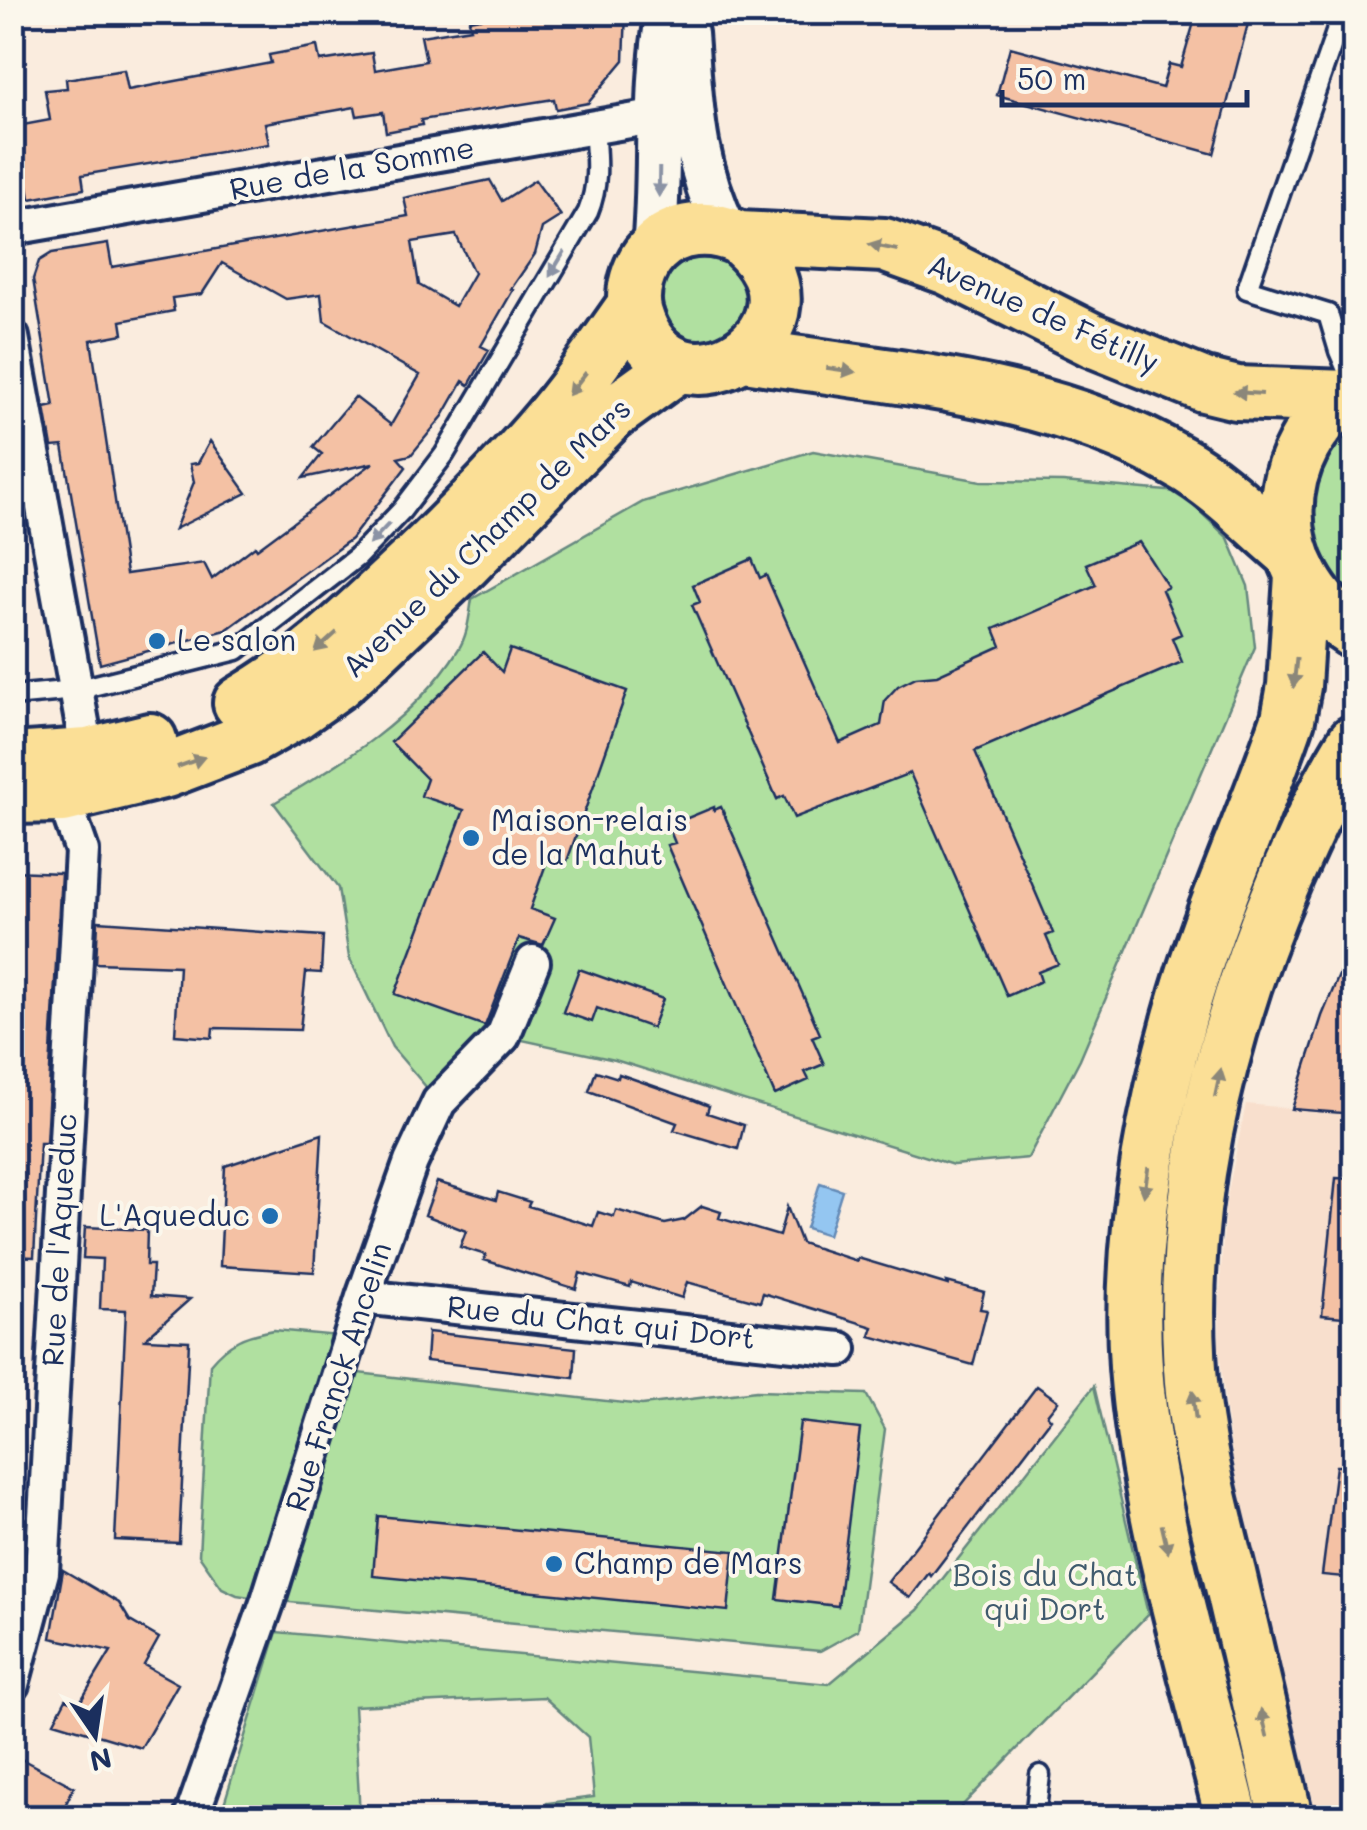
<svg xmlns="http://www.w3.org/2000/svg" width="1367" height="1830" font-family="Mali,sans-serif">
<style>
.built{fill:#f8dfcd}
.green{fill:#b0e0a0;stroke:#66887f;stroke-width:2.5}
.water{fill:#94c6f1;stroke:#648ab6;stroke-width:2.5}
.building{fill:#f4c1a4;stroke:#1b2f5e;stroke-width:2.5;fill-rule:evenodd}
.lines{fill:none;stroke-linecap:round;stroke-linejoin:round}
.service-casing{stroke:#1b2f5e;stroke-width:25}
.minor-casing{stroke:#1b2f5e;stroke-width:40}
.tertiary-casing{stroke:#1b2f5e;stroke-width:50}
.primary-casing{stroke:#1b2f5e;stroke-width:60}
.service{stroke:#fbf7ec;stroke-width:18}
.minor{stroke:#fbf7ec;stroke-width:32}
.tertiary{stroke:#fbf7ec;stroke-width:42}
.primary{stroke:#fbdf96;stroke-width:52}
.oneway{fill:#8b93a5}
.oneway2{fill:#8b877a}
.poi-dot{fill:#1f6fb2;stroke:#fbf7ec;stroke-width:4}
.labels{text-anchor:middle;stroke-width:8;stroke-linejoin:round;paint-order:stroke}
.street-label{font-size:30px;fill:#1b2f5e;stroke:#fbf7ec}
.poi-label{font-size:30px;fill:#1b2f5e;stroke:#fbf7ec;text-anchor:start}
.park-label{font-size:30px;fill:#405b6e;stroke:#fbf7ec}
</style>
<rect width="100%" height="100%" fill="#faecde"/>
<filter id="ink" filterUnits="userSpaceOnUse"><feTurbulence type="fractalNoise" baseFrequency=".01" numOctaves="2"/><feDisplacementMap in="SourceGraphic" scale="20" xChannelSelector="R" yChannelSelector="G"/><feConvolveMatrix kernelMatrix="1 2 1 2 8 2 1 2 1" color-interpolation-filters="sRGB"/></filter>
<g filter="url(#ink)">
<path class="built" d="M1246,1104L1354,1114V1817H1317L1237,1486L1226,1413L1219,1346L1221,1269L1226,1202Z"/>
<path class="green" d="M705,251L744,267L751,324L705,351L662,323C656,276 661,270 705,251Z
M1354,415V610L1324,581L1302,514L1340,425Z
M813,451L981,481L1063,482L1179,492L1228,538L1248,586L1255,647L1080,1059L1028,1158L953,1165L615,1060L504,1036L439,1102L392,1047L349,957L338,888L274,803C342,763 415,719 458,650C468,635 469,617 472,599L643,502Z
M274,1330L350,1337L340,1371L642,1405L756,1391L866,1394L885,1429L858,1630L820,1651L268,1600L237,1595L222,1588L199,1555L210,1364C229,1341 245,1335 274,1330Z
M1094,1386L1148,1614L961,1807L963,1817H547V1803L594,1797L588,1737L544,1697L354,1706L360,1817H220L277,1632L829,1684L918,1610Z"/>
<path class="water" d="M820,1183L842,1190L828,1235L806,1228Z"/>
<path class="building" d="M513,12H626L624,60L588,103L556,109L554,99L421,120L422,125L386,132L383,112L357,116L355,107L265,123L269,144L82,175L84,189L30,199L27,180L12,182V127L50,120L45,90L67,88L66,79L124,70L128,90L271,63L269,55L317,46L320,61L372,53L375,70L426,61L421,36L471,28L469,20Z
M1197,12H1251L1214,154L997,95L1010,47L1162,88L1169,64L1181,67Z
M490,180L502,201L535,180L561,216L542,228L535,254L511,289L513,290L481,346L489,350L469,385L463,381L443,416L411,455L398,458L406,467L351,539L226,630L100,664L63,446L52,447L45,408L54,406L33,279L39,261L52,253L108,244L112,267L408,216L404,198ZM456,235L474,273L455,306L419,285L412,242ZM222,263L286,299L321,294L324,321L420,375L391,425L355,397L313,447L322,454L303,478L373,463L257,549L255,546L212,579L204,563L126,574L91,340L123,334L121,321L174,311L172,298L202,294Z
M210,441L247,493L175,529L194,482L190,464L198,463Z
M1139,542L1168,587L1162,590L1181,634L1172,638L1182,662L975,751L1053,933L1046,936L1058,964L1038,972L1041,981L1007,996L910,773L794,818L784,796L777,799L692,605L700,602L693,585L752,559L760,578L766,575L840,743L881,725L885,700L898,686L916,677L937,675L1001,646L994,629L1096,585L1086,564Z
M510,649L627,691L565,867L547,861L530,909L555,918L543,945L519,938L485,1026L395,994L464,810L421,796L427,779L391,742L483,652L502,672Z
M714,807V810L721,807L820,1034L812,1037L824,1064L805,1072L809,1080L775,1095L667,845L675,843L668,826Z
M12,871L61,873L46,1143H40L34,1257L12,1256Z
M98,921L323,936L321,973L306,972L300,1030L213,1028L212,1038L175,1035L179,966L96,963Z
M1354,939V1114L1292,1109L1322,1016Z
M579,969L663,999L652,1028L597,1008L592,1022L563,1012Z
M596,1071L618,1078L619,1074L694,1100L709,1106L707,1113L744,1125L738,1149L674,1130L677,1123L589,1091Z
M322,1134L314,1272L220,1266L225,1166Z
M1336,1178L1354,1179V1318L1322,1315Z
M437,1182L496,1200L498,1192L530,1202L528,1206L593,1226L598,1212L614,1217L616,1210L665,1224L684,1220L702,1206L721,1212L719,1218L779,1236L787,1207L801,1243L857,1261L858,1258L948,1285L947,1282L984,1292L980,1309L987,1310L973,1365L870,1336L873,1327L763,1293L760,1302L687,1282L682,1298L631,1282L630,1287L580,1273L576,1289L484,1260L486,1255L460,1247L466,1231L425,1215Z
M85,1227L147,1230L146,1265H153L151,1296L190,1299L145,1339L189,1341L179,1543L115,1540L126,1310L100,1309L102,1259L83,1258Z
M428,1332L576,1348L574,1378L426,1361Z
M1037,1386L1058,1401L1047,1415L1051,1419L931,1576L929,1573L910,1598L888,1582Z
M800,1422L860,1429L838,1606L777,1599Z
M1336,1466H1354V1578L1322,1575Z
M378,1516L734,1551L728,1611L373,1576Z
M63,1570L119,1603L130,1621L159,1638L144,1665L178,1684L141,1748L54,1722L66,1699L79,1704L111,1651L51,1638Z
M12,1754L74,1787L59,1818H12Z"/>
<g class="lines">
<g class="service-casing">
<path id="service" d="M1343,12L1247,289L1328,314L1339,351L1354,386
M12,696L76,690L237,650L357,557L402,510L444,455L588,212C600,183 596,156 594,126
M1035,1818L1040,1775"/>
</g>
<g class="minor-casing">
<path id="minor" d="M12,228L682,112
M12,337L88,755
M363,1297L840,1349
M12,1684L42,1572L82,851L63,796
M191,1818L268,1600L363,1297L411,1162L439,1102L503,1036L533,962"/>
</g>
<g class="tertiary-casing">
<path id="tertiary" d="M686,33C692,112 692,159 726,232
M654,248C662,170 653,90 668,12"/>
</g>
<g class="primary-casing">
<path id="primary" d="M739,238C847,325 672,436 636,314C630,292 638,266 653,250C676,226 711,225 739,238L884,245L948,268L1092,340L1204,385L1237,393L1346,397
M745,355C891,378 1048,386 1179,462C1220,485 1255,522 1292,553
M1354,391C1264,451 1264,573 1354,632
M240,703C298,670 345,626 394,580C444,533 493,484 538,433C573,393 603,349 634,305
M12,760L88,755L150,740
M12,797L63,796L166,771L247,740L295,713L336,684L373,651L464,564L610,415L679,365
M1232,1818C1197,1673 1147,1515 1136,1367C1128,1251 1149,1129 1180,1017C1208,915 1254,819 1288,719L1294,686L1301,576
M1286,1818C1267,1736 1248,1655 1229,1573C1215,1517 1200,1460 1193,1402C1173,1224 1216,1040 1286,877C1307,830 1327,785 1354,742"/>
</g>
<use href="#service" class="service"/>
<use href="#minor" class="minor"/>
<use href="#tertiary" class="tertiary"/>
<use href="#primary" class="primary"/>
</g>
<defs><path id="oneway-solid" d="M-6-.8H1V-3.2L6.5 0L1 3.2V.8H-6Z" transform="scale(2.5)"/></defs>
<g class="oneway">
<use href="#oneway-solid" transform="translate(659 182) rotate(91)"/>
<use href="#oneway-solid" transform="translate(557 264) rotate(121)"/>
<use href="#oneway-solid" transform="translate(379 534) rotate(134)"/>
</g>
<g class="oneway2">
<use href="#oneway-solid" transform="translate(883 247) rotate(-168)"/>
<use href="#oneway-solid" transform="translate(841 370) rotate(9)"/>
<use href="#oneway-solid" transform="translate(577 384) rotate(128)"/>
<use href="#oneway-solid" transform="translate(1248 393) rotate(-176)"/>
<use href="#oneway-solid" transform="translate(326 642) rotate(138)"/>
<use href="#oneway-solid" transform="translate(1295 673) rotate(96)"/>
<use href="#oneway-solid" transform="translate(191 762) rotate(-20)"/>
<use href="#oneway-solid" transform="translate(1218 1083) rotate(-78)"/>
<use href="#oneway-solid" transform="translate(1146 1182) rotate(99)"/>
<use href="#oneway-solid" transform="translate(1194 1405) rotate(-97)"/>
<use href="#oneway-solid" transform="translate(1165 1539) rotate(77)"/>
<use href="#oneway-solid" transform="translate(1264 1723) rotate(-103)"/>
</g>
</g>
<g class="poi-dot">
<circle cx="157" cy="641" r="10"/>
<circle cx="471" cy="838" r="10"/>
<circle cx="270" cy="1216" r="10"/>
<circle cx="554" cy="1564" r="10"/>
</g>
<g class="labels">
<g class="street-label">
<text transform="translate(352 169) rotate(-10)" y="10">Rue de la Somme</text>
<text transform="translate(1043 314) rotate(24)" y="10">Avenue de Fétilly</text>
<text transform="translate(487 538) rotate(-44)" y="10">Avenue du Champ de Mars</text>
<text transform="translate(60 1240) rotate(-87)" y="10">Rue de l'Aqueduc</text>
<text transform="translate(601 1323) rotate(6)" y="10">Rue du Chat qui Dort</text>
<text transform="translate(339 1377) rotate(-72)" y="10">Rue Franck Ancelin</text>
</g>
<g class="poi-label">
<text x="177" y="651">Le salon</text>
<text x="491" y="831">Maison-relais<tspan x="491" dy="34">de la Mahut</tspan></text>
<text x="250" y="1226" text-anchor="end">L'Aqueduc</text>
<text x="574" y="1574">Champ de Mars</text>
</g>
<g class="park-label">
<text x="1045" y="1586">Bois du Chat<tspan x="1045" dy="34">qui Dort</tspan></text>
</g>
</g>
<rect width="1367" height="1830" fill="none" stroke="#fbf7ec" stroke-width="50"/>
<rect x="25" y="25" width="1317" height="1780" fill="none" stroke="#1b2f5e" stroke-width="4" filter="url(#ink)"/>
<g transform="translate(95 1735) rotate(167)" stroke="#fbf7ec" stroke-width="8" paint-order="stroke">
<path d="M0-8L18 38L0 25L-18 38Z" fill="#1b2f5e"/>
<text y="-15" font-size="28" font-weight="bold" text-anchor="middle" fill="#1b2f5e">N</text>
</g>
<path d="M1002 90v15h245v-15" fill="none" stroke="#1b2f5e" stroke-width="5"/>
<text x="1017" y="90" font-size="30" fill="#1b2f5e" stroke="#fbf7ec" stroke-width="8" paint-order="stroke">50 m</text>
</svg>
